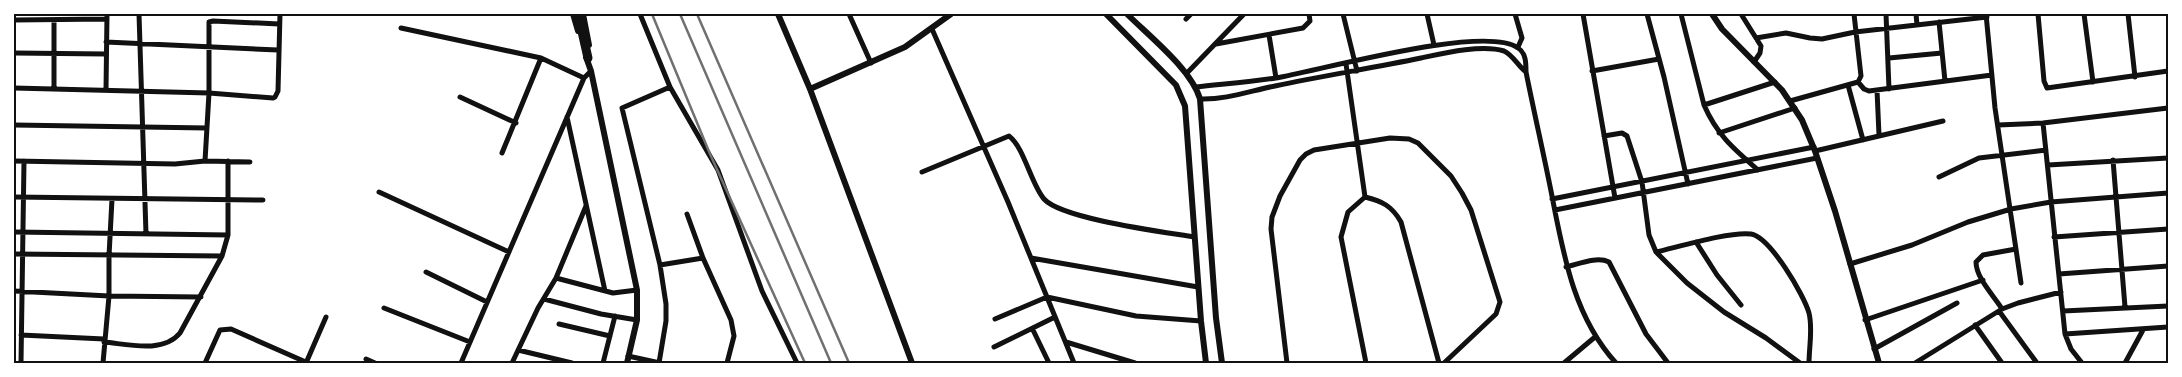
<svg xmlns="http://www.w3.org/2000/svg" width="2182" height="377" font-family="Karla,sans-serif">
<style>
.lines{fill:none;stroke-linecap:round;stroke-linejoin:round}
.minor{stroke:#111;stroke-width:5}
.tertiary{stroke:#111;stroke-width:6}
.trunk{stroke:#111;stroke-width:9}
.rail{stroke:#707070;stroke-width:2.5}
.neatline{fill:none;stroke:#111;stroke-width:2}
</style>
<rect width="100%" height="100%" fill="#fff"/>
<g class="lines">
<path class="minor" d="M139,14L146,234
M640,14L670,87L718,170L762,291L797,363
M849,14L871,63
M1343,14L1357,71
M1427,14L1434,45
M1515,14L1522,38L1518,47
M1583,14L1615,198
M1647,14L1664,77L1688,184
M1681,14L1704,105C1717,135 1734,149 1758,170
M1741,14L1761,46L1760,53L1754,62
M1886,14L1889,89
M1916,14L1917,25
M1986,14L1995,108L2021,283
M2038,14L2044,81L2047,88L2168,71
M2084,14L2093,82
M2128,14L2135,77
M1186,19L1191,14
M14,20L107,19
M54,21V89
M1939,22L1945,81
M401,28L541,58L584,78
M932,29L1008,202L1074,363
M1269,35L1276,78
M1756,38L1786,33L1810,38L1822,39L1855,32L1987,17
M106,42L278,50
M1216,44L1303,28L1310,21L1309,14
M14,53L106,54
M1889,58L1942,53
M1346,64L1365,197
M1592,71L1659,59
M1187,73L1244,14
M1858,82L1864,89L1869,91L1992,75
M1848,85L1863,140
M1196,87C1223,84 1250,82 1276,78C1322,70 1484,24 1518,48C1526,53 1526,63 1526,72C1534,112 1543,151 1551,191C1563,252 1573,316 1616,363
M14,88L209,93L273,98L275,97L278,91L280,14
M106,90L107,14
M1877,90L1879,135
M460,97L516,123
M1200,99C1225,100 1250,91 1275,86C1323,76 1372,68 1421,58C1444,53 1482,44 1504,51C1513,55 1518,66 1526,72
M1790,101L1858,82L1861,76L1854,14
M1704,105L1775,82
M567,117L605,291
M2043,123L2065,334L2071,349L2082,363
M14,125L207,128
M1998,125L2043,123L2168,108
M1719,133L1795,108
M1604,136L1622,133L1627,136L1642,182L1649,235L1656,252L1687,283L1724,312L1766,338L1800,363
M1815,151L1943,121
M502,153L541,58
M2113,160L2125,307
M14,161L175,164L205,161L250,162
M205,161L209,93V22L213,21L279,24
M2048,165L2168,158
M922,172L1009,136C1024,147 1031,184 1044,199C1062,219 1164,232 1194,237
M1939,177L1979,158L2046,150
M379,192L509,252
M14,197L263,200
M1365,197C1382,201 1392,206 1401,222L1439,363
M1365,197L1348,212L1341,237L1366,363
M1552,199L1814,147
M1555,210L1817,158
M687,214L703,258L731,320L734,336L727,363
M14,232L228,235
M2054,237L2168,229
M1696,242L1717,275L1741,305
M1656,252C1678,247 1731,231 1751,234C1770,237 1804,295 1809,313C1813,329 1809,347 1809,363
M14,254L222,256
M1031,258L1198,287
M1850,264L1912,245L1968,222L2011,209L2051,202L2168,193
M660,265L703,258
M1566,267C1579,264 1597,256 1609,262L1646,334L1668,363
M426,272L487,302
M2059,274L2168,266
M556,278L613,293L637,290
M14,291L109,296L201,297
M544,299L601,314L637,320
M384,308L470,342
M2002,309C1994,296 1976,278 1976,262L1983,255L2016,249
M1999,311L2037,363
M2063,311L2168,306
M995,319L1047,297L1136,316L1201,321
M1865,320L1983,280
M559,324L610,336
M1975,325L2002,363
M1033,330L1049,363
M2065,334L2168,327
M21,335L104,339
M104,342C127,344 163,354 180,333L222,256L228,235V161
M1066,342L1135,363
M994,347L1055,317
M1874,349L1957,303
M518,350L572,363
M628,356L660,363
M366,359L375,363
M21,363L24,161
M103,363L109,296V256L112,199
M205,363L220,330L231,329L308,363
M306,363L326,317
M461,363L584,78L591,71
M512,363L538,308L556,278L586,206
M603,363L615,316
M659,363L666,321V304L660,265L622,108L670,87
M1287,363L1271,229L1272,217L1280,196L1300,160L1306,154L1314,150L1390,138L1409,139L1418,143L1451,176L1462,193L1471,210L1500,302L1496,314L1444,363
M1564,363L1595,337
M1915,363L2002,309L2018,303L2061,292
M2125,363L2143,330"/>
<path class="tertiary" d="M573,14L578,31
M583,14L589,45
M778,14L810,89L912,363
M1106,14L1176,85L1185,106L1201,321L1206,363
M1127,14C1149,36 1191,69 1200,99L1216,318L1222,363
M1712,14L1722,29L1782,90L1802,120L1815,151L1835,211L1879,363
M586,57L591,71L637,290V320L627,363
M810,89L905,47L951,14"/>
<path class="trunk" d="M578,14L588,58"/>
<path class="rail" d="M652,14L710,154L805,363
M680,14L831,363
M697,14L849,363"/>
</g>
<rect width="2182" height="377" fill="none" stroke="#ffffff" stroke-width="30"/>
<rect x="15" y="15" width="2152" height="347" class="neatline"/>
</svg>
